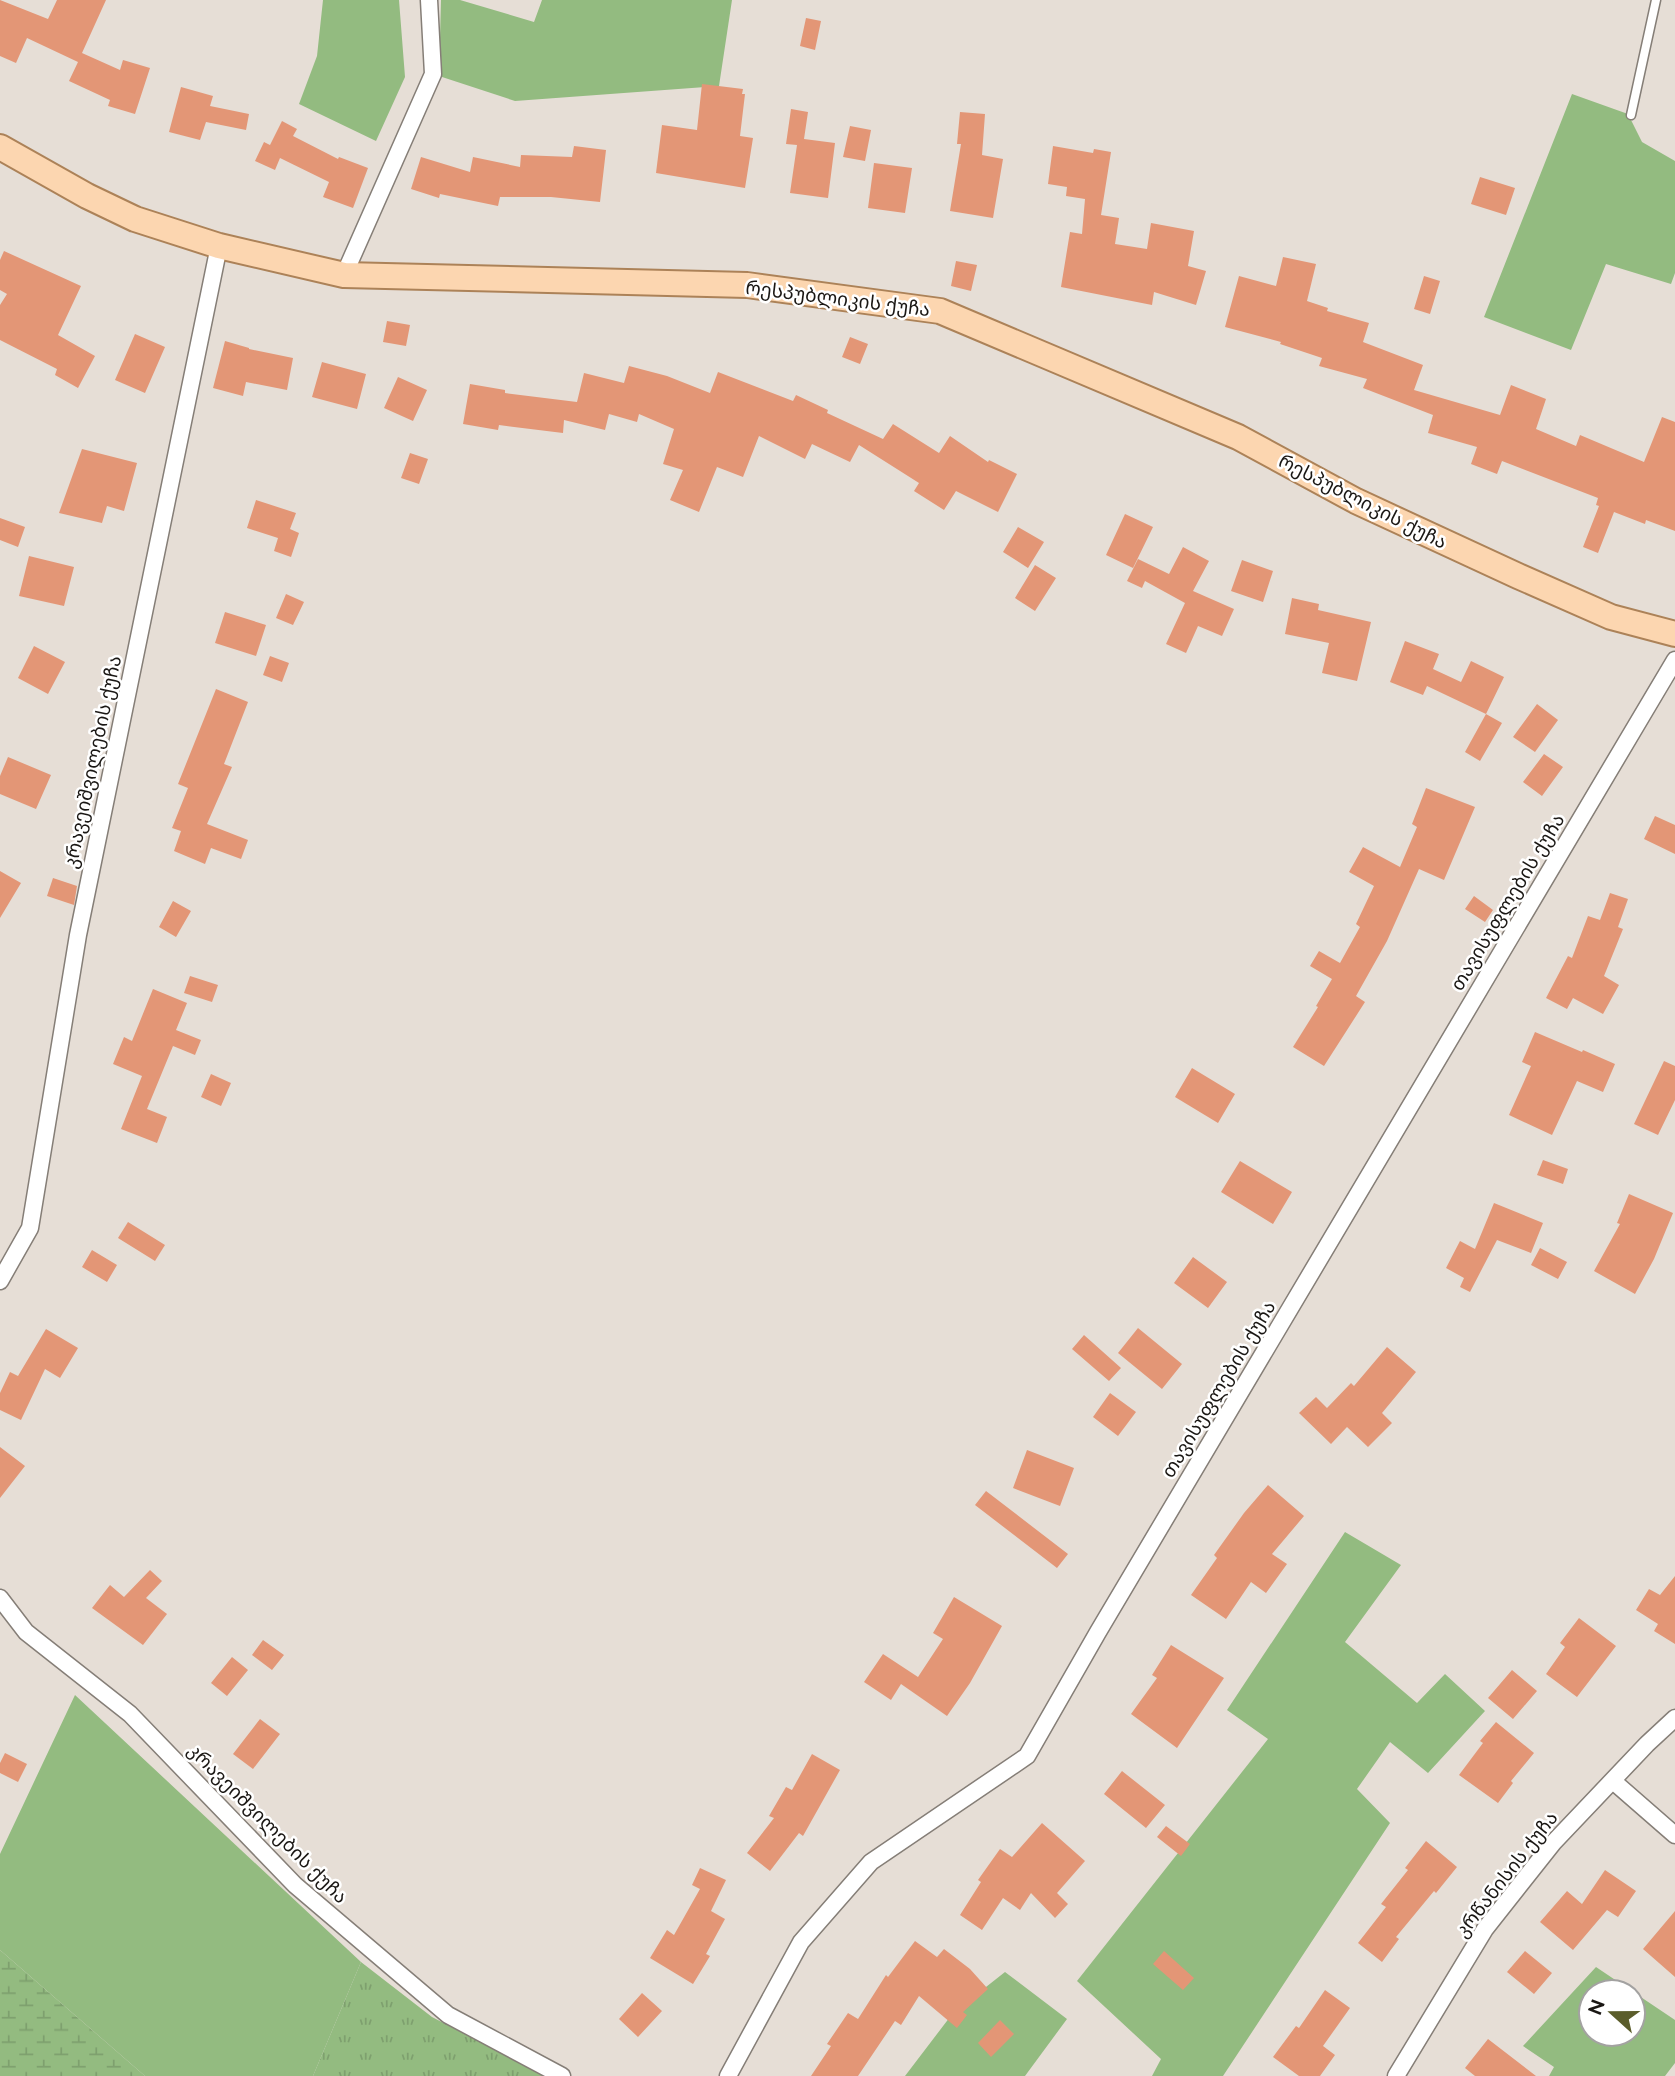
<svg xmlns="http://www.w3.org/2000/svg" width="1675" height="2076" font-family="Raleway,'Noto Sans Georgian',sans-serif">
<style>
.grass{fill:url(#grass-tufts)}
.wetland{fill:url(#wetland-marsh)}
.green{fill:#93bb80;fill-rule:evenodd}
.building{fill:#e39676}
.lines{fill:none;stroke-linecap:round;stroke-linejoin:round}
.lane-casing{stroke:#857e77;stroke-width:11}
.street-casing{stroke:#857e77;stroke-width:19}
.primary-casing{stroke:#ac8258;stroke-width:28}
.lane{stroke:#fff;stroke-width:8}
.street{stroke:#fff;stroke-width:16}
.primary{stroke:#fcd6b0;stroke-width:24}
.labels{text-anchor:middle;stroke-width:5;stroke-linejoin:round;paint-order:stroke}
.street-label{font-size:19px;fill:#1a1714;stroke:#fff}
</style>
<defs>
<pattern id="grass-tufts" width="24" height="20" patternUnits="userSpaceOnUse" patternTransform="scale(1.75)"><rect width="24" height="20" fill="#93bb80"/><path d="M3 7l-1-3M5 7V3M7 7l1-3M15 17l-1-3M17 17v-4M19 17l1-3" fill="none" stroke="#7ea06e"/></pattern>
<pattern id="wetland-marsh" width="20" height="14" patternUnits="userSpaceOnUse" patternTransform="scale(1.75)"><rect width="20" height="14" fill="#93bb80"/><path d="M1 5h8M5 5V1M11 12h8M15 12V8" fill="none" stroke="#7ea06e"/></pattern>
</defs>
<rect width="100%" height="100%" fill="#e6ded6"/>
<path class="grass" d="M361,1962L432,2017L546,2076H313Z"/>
<path class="wetland" d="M0,1950L145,2076H0Z"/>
<path class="green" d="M323,0H399L405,77L376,141L299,104L317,56Z
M441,0H460L534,22L542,0H732L719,86L515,101L439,76Z
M1572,94L1628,114L1642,142L1675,161V273L1671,284L1606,264L1571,350L1484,317Z
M1345,1532L1401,1565L1345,1642L1417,1703L1445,1674L1485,1711L1428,1773L1390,1742L1357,1789L1390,1823L1223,2076H1152L1161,2059L1077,1981L1268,1739L1227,1710Z
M75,1695L361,1962L313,2076H145L0,1950V1854Z
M1596,1967L1675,2020V2063L1665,2076H1549L1554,2067L1523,2046ZM1591,1992H1633V2034H1591Z
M1005,1972L1067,2019L1025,2076H905L953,2013Z"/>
<path class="building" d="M0,0L48,19L57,0H106L82,53L120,70L123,60L150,68L135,114L108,106L110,100L69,81L78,62L27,38L16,63L0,56Z
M806,18L821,21L815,50L800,46Z
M702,84L743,89L742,94H745L740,136L753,138L745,188L656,173L662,125L697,130Z
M181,87L213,96L210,106L249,114L246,130L206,122L200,140L169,132Z
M791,109L808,112L804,139L835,143L828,198L790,193L797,145L786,144Z
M960,112L985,114L982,155L1003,159L993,218L950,211L961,144H957Z
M282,121L297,129L293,136L338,159L339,157L368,168L353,208L323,197L329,182L280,158L275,170L255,161L264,142L270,145Z
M850,126L871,130L865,161L843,157Z
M574,146L606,150L600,202L551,197H500L498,206L440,194L439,198L411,189L421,157L470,172L473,157L520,167L521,155L572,157Z
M1053,146L1093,153L1094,149L1111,152L1101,215L1119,218L1115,244L1147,249L1151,223L1194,231L1188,266L1206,271L1196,305L1154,292L1152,305L1061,287L1070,232L1082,234L1085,199L1066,196L1067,187L1048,184Z
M874,163L912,168L905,213L868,208Z
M1480,177L1515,188L1506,215L1471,204Z
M4,251L81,286L58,335L95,356L78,388L55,375L57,369L0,340V305L7,294L0,290V260Z
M1283,257L1316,264L1307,301L1328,308L1327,311L1369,323L1363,342L1423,365L1414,390L1500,415L1511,385L1546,399L1536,429L1576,446L1580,435L1644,462L1662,417L1675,422V531L1646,520L1645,524L1614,512L1598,553L1583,547L1599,506L1596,505L1598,498L1502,461L1497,474L1471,464L1477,447L1428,433L1433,415L1363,388L1367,379L1319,366L1322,358L1280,344L1281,342L1225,327L1239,276L1276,286Z
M956,261L977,265L971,291L951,286Z
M1424,276L1440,281L1430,314L1414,309Z
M387,321L410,325L406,346L383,342Z
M135,334L165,347L145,393L115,380Z
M850,337L868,344L860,364L842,357Z
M225,341L249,348V349L293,358L287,390L246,382L243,396L213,388Z
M322,362L366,374L357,409L312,397Z
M629,366L667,376L710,393L718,372L793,401L796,395L828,410L827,413L883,439L893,424L939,453L950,436L988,462L989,460L1017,474L998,512L956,491L944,510L914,491L919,483L859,445L850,462L812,444L805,459L759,436L743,477L717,467L699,512L670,500L683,470L663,464L674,429L639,414L637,422L609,414L605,430L564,420L563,433L499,425L498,430L463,424L470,384L505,390V393L577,402L584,373L624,383Z
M398,377L427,390L413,421L384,408Z
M82,449L137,463L124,511L107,506L102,523L59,513Z
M410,453L428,459L419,484L401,478Z
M256,500L296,513L290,529L299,533L291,557L274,551L278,538L247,528Z
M1125,514L1153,527L1133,568L1106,555Z
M0,518L25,527L18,547L0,540Z
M1018,527L1044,542L1028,568L1003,552Z
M1183,547L1209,561L1193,591L1234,609L1222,636L1198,626L1186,653L1166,644L1185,603L1145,581L1142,588L1127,581L1138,559L1169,574Z
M29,556L74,567L64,606L19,596Z
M1242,560L1273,571L1263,602L1231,591Z
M1035,565L1056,578L1035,611L1015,598Z
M286,594L304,602L293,625L276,618Z
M1292,598L1319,604L1318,610L1371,622L1357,681L1322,673L1329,643L1285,634Z
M225,612L266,625L256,656L215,643Z
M1405,641L1439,654L1433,669L1461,682L1471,661L1504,677L1486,714L1427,686L1423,695L1390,682Z
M34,646L65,662L48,694L18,678Z
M270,656L289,663L282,682L263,675Z
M216,689L248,702L224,764L232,767L207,824L248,840L241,859L211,848L205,864L174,851L181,831L172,828L188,788L178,784Z
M1537,704L1558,720L1535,752L1513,737Z
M1486,714L1502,723L1480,761L1465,752Z
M1544,754L1563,767L1542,796L1523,782Z
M8,757L51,775L36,809L0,794V776Z
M1426,788L1475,807L1444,880L1419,869L1387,941L1356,996L1365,1002L1324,1066L1293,1047L1318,1007L1316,1006L1332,979L1310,966L1319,951L1340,963L1360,927L1356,924L1374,886L1349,872L1363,847L1400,867L1417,827L1412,824Z
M1655,816L1675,825V854L1644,839Z
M0,871L21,883L0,918Z
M53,878L77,886L74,905L47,896Z
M1610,893L1628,899L1618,927L1623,929L1604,976L1619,985L1603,1014L1573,998L1567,1009L1546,998L1568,956L1572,958L1588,916L1600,920Z
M1474,896L1493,910L1485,922L1465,909Z
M173,901L191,911L176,937L159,927Z
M190,976L218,985L212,1002L184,993Z
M153,989L187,1003L176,1030L201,1040L195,1055L173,1046L147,1109L167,1117L157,1143L121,1129L142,1076L113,1064L124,1037L132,1041Z
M1535,1032L1582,1052L1583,1050L1615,1064L1603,1092L1577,1081L1552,1135L1509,1115L1531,1066L1522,1062Z
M1664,1061L1675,1066V1100L1658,1135L1634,1124Z
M1192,1068L1235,1094L1218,1123L1175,1097Z
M211,1074L231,1083L221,1106L201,1097Z
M1543,1160L1568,1169L1563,1184L1537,1175Z
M1240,1161L1292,1192L1273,1224L1221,1192Z
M1629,1194L1673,1213L1654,1259L1635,1294L1594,1271L1620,1224L1617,1223Z
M1494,1203L1543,1223L1531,1253L1497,1240L1470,1292L1460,1287L1464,1278L1446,1268L1460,1241L1475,1249Z
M128,1222L165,1245L155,1261L118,1238Z
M1540,1248L1567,1262L1558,1279L1531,1265Z
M92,1250L117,1265L107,1282L82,1267Z
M1193,1257L1227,1282L1208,1308L1174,1283Z
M1138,1328L1182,1364L1162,1389L1118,1353Z
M46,1329L78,1348L60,1378L45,1369L21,1420L0,1410V1393L10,1372L18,1376Z
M1084,1335L1121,1368L1109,1381L1072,1349Z
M1387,1347L1416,1372L1382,1413L1392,1423L1368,1447L1347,1427L1331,1444L1299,1413L1316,1397L1327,1408L1351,1383L1354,1386Z
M1110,1393L1136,1412L1118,1436L1093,1417Z
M0,1447L25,1466L0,1498Z
M1027,1450L1074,1468L1060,1506L1013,1488Z
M1268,1485L1304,1516L1272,1554L1287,1564L1266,1593L1251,1582L1226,1619L1191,1595L1217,1558L1214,1555L1244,1513Z
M986,1491L1068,1554L1057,1568L975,1505Z
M150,1570L162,1581L146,1598L167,1614L143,1645L92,1608L110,1585L124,1597Z
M1675,1576V1644L1654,1631L1658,1624L1636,1610L1649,1589L1660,1595Z
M954,1597L1002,1626L970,1683L947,1716L901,1684L891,1700L864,1682L883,1654L918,1677L943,1639L933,1633Z
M1579,1618L1616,1646L1577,1697L1546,1674L1565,1647L1560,1643Z
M263,1640L284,1655L272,1670L252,1655Z
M1171,1645L1224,1678L1177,1748L1131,1714L1157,1678L1152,1675Z
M232,1657L248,1670L227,1696L211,1683Z
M1512,1670L1537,1691L1513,1719L1488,1698Z
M260,1719L280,1734L253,1769L233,1754Z
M1496,1722L1534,1753L1511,1781L1513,1783L1498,1803L1459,1775L1483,1743L1480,1741Z
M5,1753L27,1764L18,1782L0,1773V1763Z
M812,1754L840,1770L803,1836L799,1833L770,1871L747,1853L774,1818L769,1816L786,1787L792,1790Z
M1122,1771L1165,1805L1146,1828L1104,1794Z
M1042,1823L1085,1861L1057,1893L1068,1904L1055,1918L1031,1893L1020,1910L1003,1898L982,1930L960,1915L981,1882L978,1880L1000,1849L1012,1857Z
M1166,1826L1190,1844L1181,1856L1157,1837Z
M1426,1841L1457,1867L1436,1893L1434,1891L1396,1937L1399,1939L1382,1962L1358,1943L1386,1907L1381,1904L1408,1870L1405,1868Z
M700,1868L726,1880L711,1911L725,1919L706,1954L710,1956L693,1984L650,1958L667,1930L674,1935L700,1889L692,1885Z
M1605,1870L1636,1891L1618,1917L1607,1910L1573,1950L1540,1922L1567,1891L1582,1904Z
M1675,1911V1977L1643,1949Z
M915,1941L937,1957L944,1949L970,1969L988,1989L963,2012L967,2015L957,2028L919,1996L901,2025L895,2021L858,2076H811L831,2046L827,2044L848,2013L858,2019L886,1975L888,1977Z
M1164,1951L1194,1978L1183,1990L1153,1964Z
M1525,1951L1552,1973L1534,1994L1507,1972Z
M1325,1990L1350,2008L1323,2046L1335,2055L1320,2076H1299L1273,2057L1296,2026L1299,2028Z
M642,1993L662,2011L638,2037L619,2019Z
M1000,2020L1014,2034L991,2057L978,2043Z
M1488,2039L1536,2076H1475L1465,2068Z"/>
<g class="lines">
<g class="lane-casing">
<path id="lane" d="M1631,115L1656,0"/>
</g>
<g class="street-casing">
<path id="street" d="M344,275L433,74L429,0
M0,1281L30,1228L78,935L219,246
M0,1598L26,1632L130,1714L295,1885L448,2015L562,2076
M1613,1781L1675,1835
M728,2076L801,1942L871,1862L1027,1756L1098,1632L1675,660
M1396,2076L1485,1929L1553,1843L1647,1744L1675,1718"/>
</g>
<g class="primary-casing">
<path id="primary" d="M0,147L87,196L135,219L219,246L344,275L747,285L940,311L1238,437L1356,501L1518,576L1611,617L1675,634"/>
</g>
<use href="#lane" class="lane"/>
<use href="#street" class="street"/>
<use href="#primary" class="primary"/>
</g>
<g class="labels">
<g class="street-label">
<text transform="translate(838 298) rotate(7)" y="7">რესპუბლიკის ქუჩა</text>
<text transform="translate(1363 501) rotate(27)" y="7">რესპუბლიკის ქუჩა</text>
<text transform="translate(92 762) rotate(-78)" y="7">კრავეიშვილების ქუჩა</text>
<text transform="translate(1507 902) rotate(-59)" y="7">თავისუფლების ქუჩა</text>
<text transform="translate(1218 1389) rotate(-59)" y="7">თავისუფლების ქუჩა</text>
<text transform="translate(268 1823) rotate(45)" y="7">კრავეიშვილების ქუჩა</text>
<text transform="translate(1506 1874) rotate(-52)" y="7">კრწანისის ქუჩა</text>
</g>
</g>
<g transform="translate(1612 2013) rotate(291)"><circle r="33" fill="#ffffff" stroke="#a3a2a1" stroke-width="2"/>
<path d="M0-5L12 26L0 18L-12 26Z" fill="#5b5d2b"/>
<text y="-10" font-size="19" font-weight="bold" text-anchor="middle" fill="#1a1714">N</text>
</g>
</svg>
